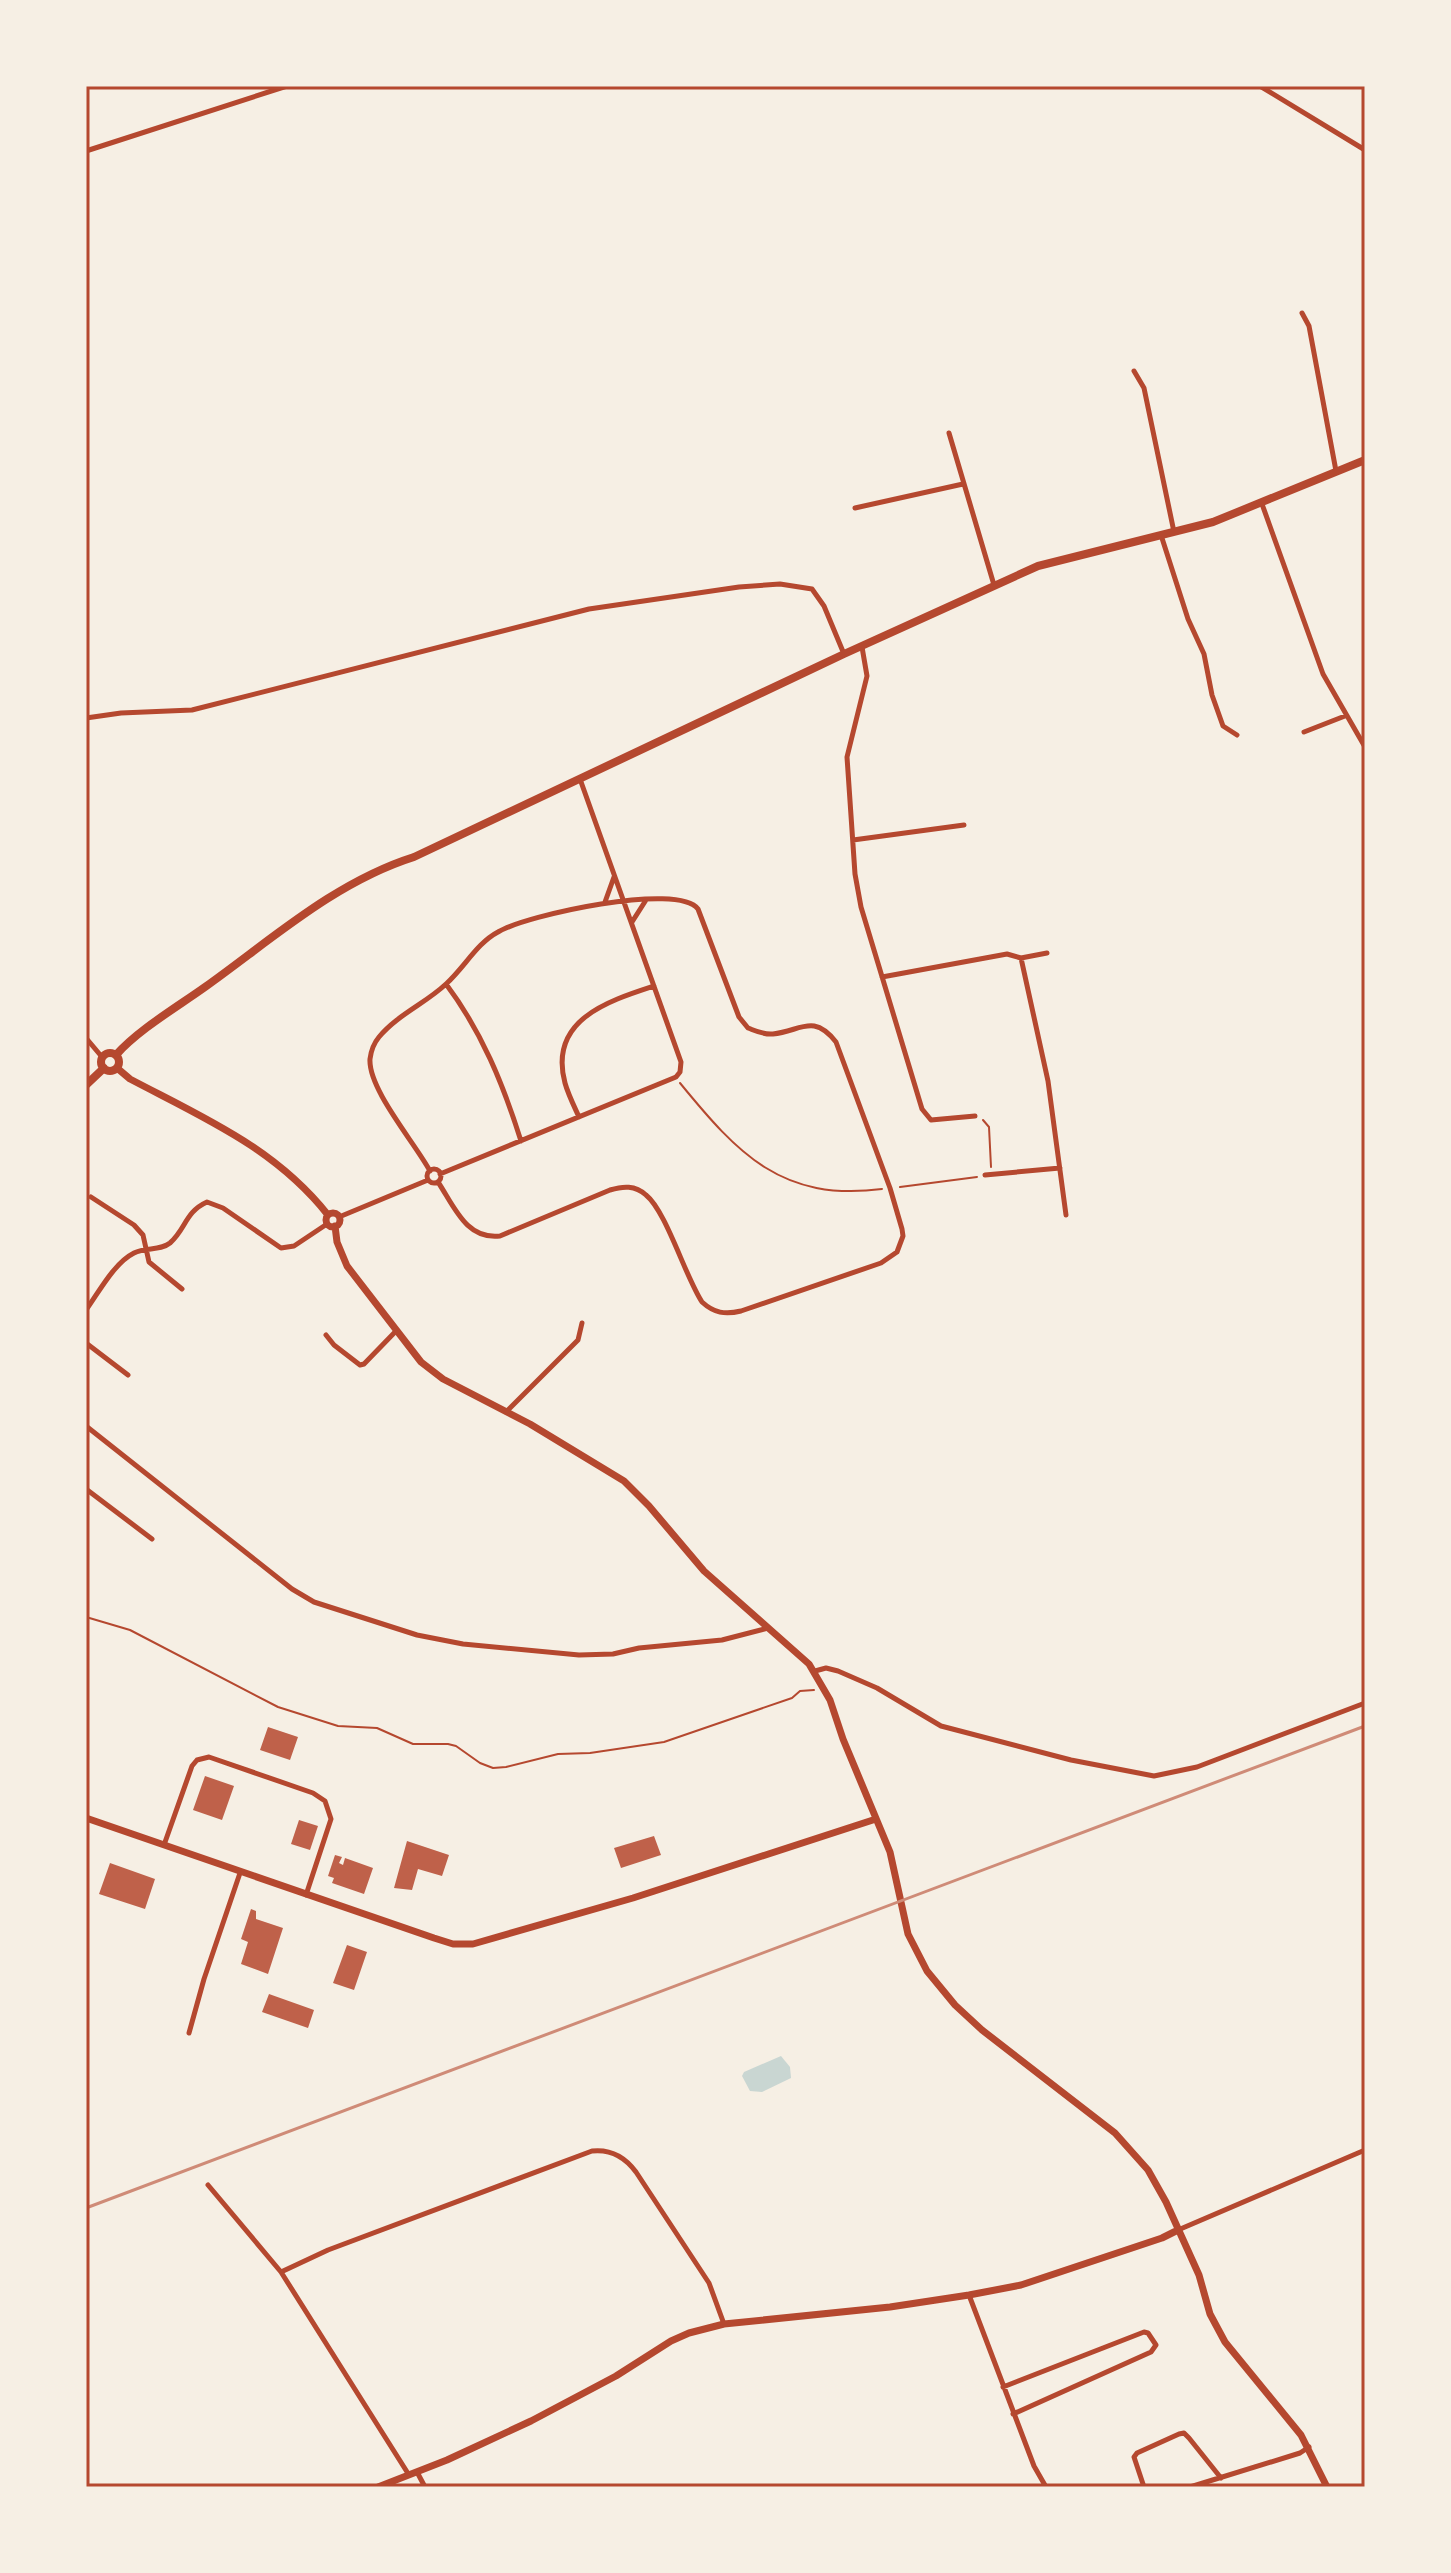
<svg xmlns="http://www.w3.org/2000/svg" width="1451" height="2573" font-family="'Crimson Pro',serif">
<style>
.water{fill:#c9d6d2}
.building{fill:#bf614a}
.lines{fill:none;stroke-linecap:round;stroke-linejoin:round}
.path{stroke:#b5482f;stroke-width:2}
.minor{stroke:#b5482f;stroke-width:5}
.tertiary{stroke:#b5482f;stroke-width:7}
.secondary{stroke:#b5482f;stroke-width:8}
.rail{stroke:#cf8b77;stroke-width:3}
.neatline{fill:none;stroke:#b5482f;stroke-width:3}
</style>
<rect width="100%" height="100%" fill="#f6efe4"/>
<path class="water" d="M781,2056L790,2067L791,2078L762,2092L750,2091L742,2076L744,2072Z"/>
<path class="building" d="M268,1727L298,1737L290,1760L260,1750Z
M205,1776L234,1786L222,1820L193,1810Z
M299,1820L318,1826L310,1850L291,1844Z
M654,1836L661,1855L621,1868L614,1848Z
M407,1841L449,1855L442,1876L418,1869L412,1890L394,1888Z
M335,1855L342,1857L339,1863L343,1865L345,1858L373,1868L364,1894L332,1883L334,1878L328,1876Z
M110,1863L155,1879L145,1909L99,1894Z
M251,1909L256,1911V1919L283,1928L268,1974L241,1964L248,1942L241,1939Z
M347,1945L367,1952L354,1990L333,1983Z
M269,1994L314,2010L308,2028L262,2012Z"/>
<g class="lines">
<path class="path" d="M680,1083C738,1154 782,1202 882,1189
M983,1120L989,1127L991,1167
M900,1187L977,1177
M86,1617L130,1630L278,1707L338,1726L377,1728L413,1744H448L456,1746L480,1763L493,1768L506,1767L558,1754L590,1753L664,1742L792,1698L800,1691L814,1690"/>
<path class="minor" d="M1260,86L1365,150
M86,151L287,86
M1302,313L1309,326L1336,471
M1134,371L1144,388L1174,532
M949,433L994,585
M1262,504L1323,674L1365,747
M855,508L963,484
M1161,535L1188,619L1204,654L1212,695L1223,726L1237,735
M862,647L867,676L847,757L855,874L861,907L922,1109L931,1120L975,1116
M86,718L121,713L192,710L589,609L739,587L780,584L812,589L824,606L844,654
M1304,732L1345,716
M853,840L964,825
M605,902L614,877
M632,922L646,900
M1021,958L1048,1081L1066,1215
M882,977L1007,954L1021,958L1047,953
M446,984C482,1032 503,1084 521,1141
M86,1038L102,1057
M579,1117C574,1106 568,1094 565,1083C548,1020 608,1001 654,986
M427 1176a7 7 0 1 1 14 0a7 7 0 1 1-14 0Z
M430,1171C415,1143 368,1089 370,1059C371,1051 374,1043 379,1037C397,1015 426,1003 446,984C464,968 477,943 498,932C526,915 678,882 698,909L739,1017L748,1028C756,1031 764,1035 773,1034C801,1031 813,1013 836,1042L890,1188L902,1229L903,1236L897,1252L881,1263L741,1311C725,1315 714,1313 702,1302C685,1276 666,1211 646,1195C635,1185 623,1186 610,1190L500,1236C466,1240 454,1206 438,1182
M440,1174L676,1077L680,1072L681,1062L580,779
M985,1175L1060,1168
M91,1197L134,1225L143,1235L149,1262L182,1289
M339,1217L428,1180
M86,1310C99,1292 114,1263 134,1253C146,1247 160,1251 170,1243C186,1229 185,1212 207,1202L223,1208L281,1248L294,1246L327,1224
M326,1335L334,1345L360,1365L364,1364L396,1331
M86,1343L128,1375
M506,1412L578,1340L582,1323
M86,1426L292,1589L314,1602L417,1635L463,1644L579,1655L613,1654L639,1648L722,1640L768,1628
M86,1489L152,1539
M815,1671L826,1668L838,1671L877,1688L941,1726L1071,1760L1154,1776L1197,1767L1365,1703
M164,1845L192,1766L197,1760L209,1757L313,1793L325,1801L331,1819L306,1895
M189,2033L204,1979L240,1873
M208,2185L281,2272L409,2475
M1178,2230L1365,2150
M281,2272L328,2250L592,2151C610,2149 625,2157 636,2172L709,2283L724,2324
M969,2295L1034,2466L1046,2487
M1003,2387L1144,2332L1148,2333L1156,2345L1151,2352L1013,2414
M417,2472L425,2487
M1144,2487L1134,2457L1137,2453L1179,2434L1184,2433L1189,2438L1221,2478
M1190,2487L1300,2453L1309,2447"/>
<path class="tertiary" d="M117,1068L130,1079C204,1118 275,1148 328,1215
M326 1220a7 7 0 1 1 14 0a7 7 0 1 1-14 0Z
M335,1226L337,1242L347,1266L421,1362L443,1379L530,1424L624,1481L649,1506L704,1571L809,1664L830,1700L843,1739L890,1852L908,1934L927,1971L955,2005L982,2030L1115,2133L1148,2170L1166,2202L1199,2275L1210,2314L1225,2342L1301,2435L1327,2487
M86,1818L434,1938L453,1944H473L633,1898L876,1819
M378,2487L447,2460L531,2421L616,2376L671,2341L689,2333L724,2324L890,2307L969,2295L1021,2285L1162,2238L1178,2230"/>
<path class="secondary" d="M101 1062a9 9 0 1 1 18 0a9 9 0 1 1-18 0Z
M116,1055C138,1030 177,1007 205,987C271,940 335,882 414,857L844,654L1038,566L1213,522L1365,460
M86,1085L104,1068"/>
<path class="rail" d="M86,2208L1365,1726"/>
</g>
<rect width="1451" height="2573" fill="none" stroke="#f6efe4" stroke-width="176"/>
<rect x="88" y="88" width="1275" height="2397" class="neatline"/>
</svg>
